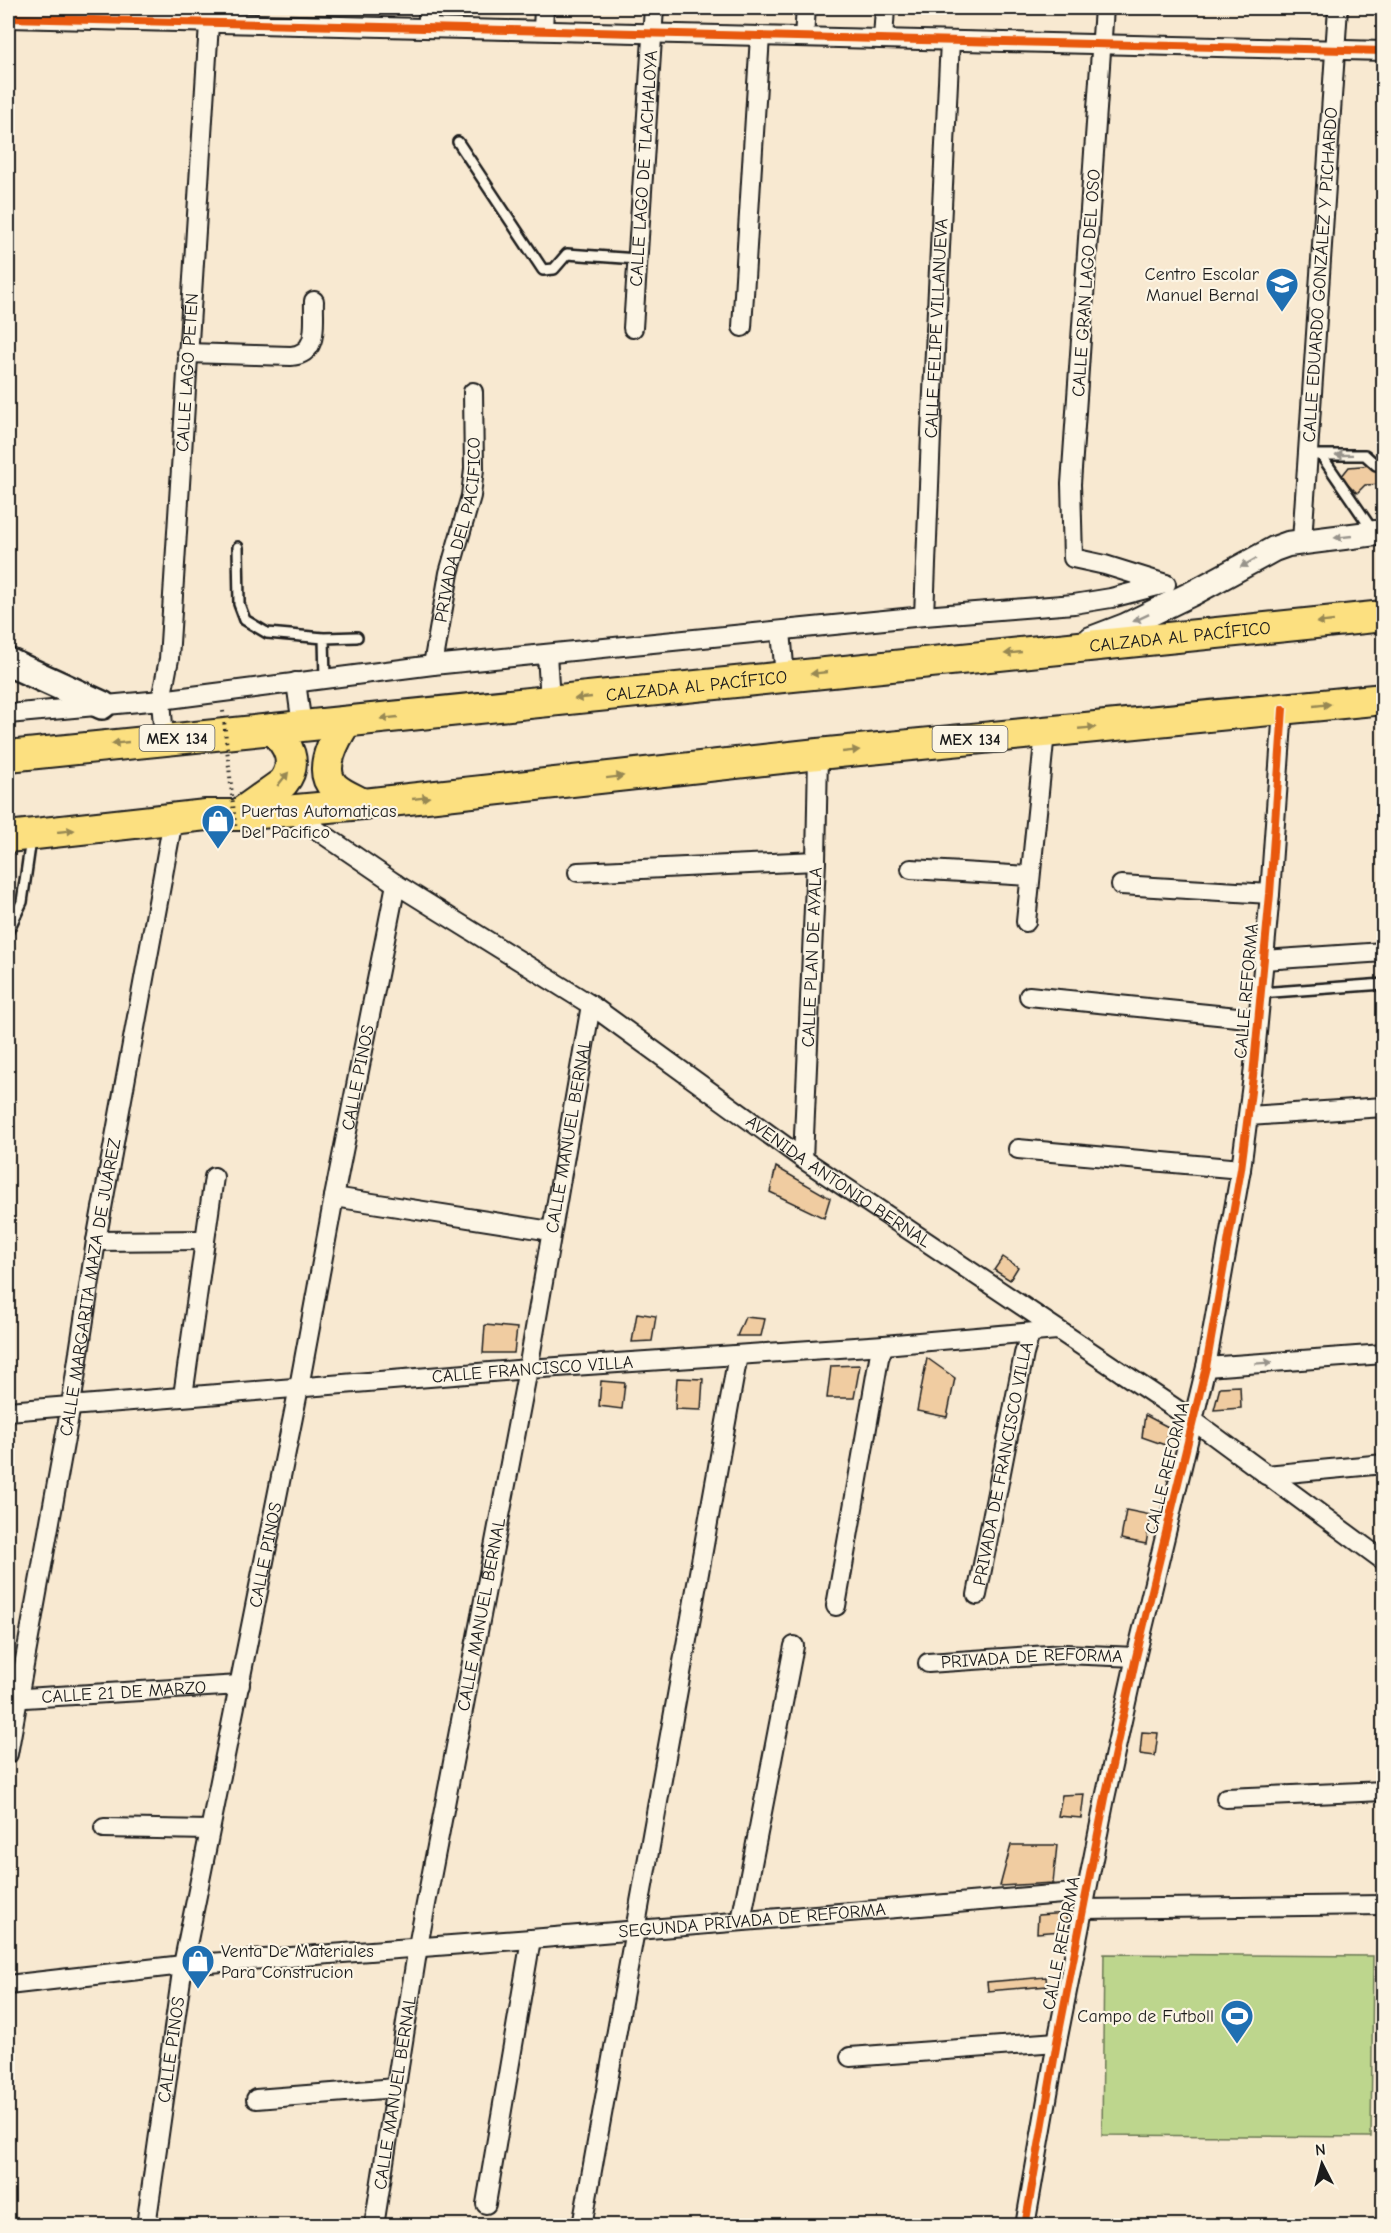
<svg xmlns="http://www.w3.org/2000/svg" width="1391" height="2233" font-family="'Comic Neue',sans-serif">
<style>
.green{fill:#bdd68d;stroke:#6c7954;stroke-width:1.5}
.building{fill:#f0cca1;stroke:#1c1c1c;stroke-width:1.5}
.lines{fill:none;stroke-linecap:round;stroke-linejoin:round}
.service-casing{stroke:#1c1c1c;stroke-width:14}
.minor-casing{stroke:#1c1c1c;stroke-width:22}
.tertiary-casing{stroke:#1c1c1c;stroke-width:28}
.secondary-casing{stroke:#1c1c1c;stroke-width:32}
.primary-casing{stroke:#1c1c1c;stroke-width:34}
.service{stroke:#fcf5e5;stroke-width:9}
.minor{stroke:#fcf5e5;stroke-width:18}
.tertiary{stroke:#fcf5e5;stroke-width:24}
.secondary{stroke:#fcf5e5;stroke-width:27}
.primary{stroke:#fce080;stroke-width:30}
.path-bridge{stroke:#1c1c1c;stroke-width:4;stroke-dasharray:1.5 4.5;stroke-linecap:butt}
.cycleway-casing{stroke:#fcf5e5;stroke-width:11}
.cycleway{stroke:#e8590c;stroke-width:8}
.oneway{fill:#97938b}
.oneway2{fill:#978853}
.labels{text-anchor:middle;stroke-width:4.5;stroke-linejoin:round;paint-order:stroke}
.shield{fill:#fcf5e5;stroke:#5f5d58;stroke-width:1.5}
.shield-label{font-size:16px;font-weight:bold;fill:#1c1c1c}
.street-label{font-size:18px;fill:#1c1c1c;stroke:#fcf5e5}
.poi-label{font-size:18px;fill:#1c1c1c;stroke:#fcf5e5;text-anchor:end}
</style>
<rect width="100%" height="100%" fill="#f8e9d1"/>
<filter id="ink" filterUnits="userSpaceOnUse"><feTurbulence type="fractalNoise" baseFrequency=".0167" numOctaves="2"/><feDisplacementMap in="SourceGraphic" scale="12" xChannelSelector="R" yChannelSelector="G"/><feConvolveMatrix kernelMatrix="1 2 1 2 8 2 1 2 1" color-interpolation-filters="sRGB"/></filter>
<g filter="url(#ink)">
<path class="green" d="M1104,1954L1373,1956L1371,2137L1102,2135Z"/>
<path class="building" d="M1384,464V484L1365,485L1357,493L1341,477L1349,467Z
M776,1167L830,1198L824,1218L770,1192Z
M1003,1257L1018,1267L1010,1280L994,1270Z
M637,1313L656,1316L652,1341L632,1342Z
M745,1317L765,1319L761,1336H737Z
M485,1325L517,1328L514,1353H483Z
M927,1358L955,1378L947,1417L917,1411Z
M860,1365L854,1398H827L831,1366Z
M677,1378L703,1379L701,1410L675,1409Z
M601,1381L625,1383L622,1409L599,1406Z
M1240,1386L1241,1408L1214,1410L1220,1387Z
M1145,1415L1170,1428L1165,1445L1142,1437Z
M1126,1510L1151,1515L1146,1544L1121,1539Z
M1142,1732L1158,1733L1155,1756L1140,1754Z
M1084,1794L1081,1818L1058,1816L1062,1795Z
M1011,1845H1057L1053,1883L1000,1886Z
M1068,1913L1062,1931L1037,1933L1038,1915Z
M1046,1977L1047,1986L988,1991L987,1982Z"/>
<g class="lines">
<g class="service-casing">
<path id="service" d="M458,142L543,270L554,269L567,254L637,259
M1317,455H1365L1376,465
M1321,455L1373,531
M238,547L239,604L245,620L267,633L324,638L357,637
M324,638L325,679
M8,931L22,902L31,839
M1260,993L1384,984"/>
</g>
<g class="minor-casing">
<g id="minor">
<path d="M1104,8L1071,484L1073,558L1105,565L1166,584"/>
<path d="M8,18L1384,51"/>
<path d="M427,28L429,8"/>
<path d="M543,30L544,8"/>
<path d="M804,37L806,8"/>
<path d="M883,39L885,8"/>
<path d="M742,327L760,36"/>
<path id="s1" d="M633,328L654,8"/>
<path d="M187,353L291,356C320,354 313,322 314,301"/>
<path id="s2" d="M1302,541L1338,8"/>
<path id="s3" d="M924,616L931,434L950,41"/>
<path d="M781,631L785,677"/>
<path d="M547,654L550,701"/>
<path id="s4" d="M433,665L449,573L471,496L474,469L473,392"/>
<path d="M296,682L302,726"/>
<path d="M8,714L161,700L433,665L924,616L1074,604L1111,598L1165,584"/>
<path id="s5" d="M164,739L161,700L169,659L210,8"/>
<path id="s6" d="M289,811L396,884L591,1005L803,1159L1194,1421L1384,1561"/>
<path d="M911,869L1030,876"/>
<path d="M578,872L816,861"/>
<path d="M1121,885L1270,894"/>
<path d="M1026,922L1045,732"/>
<path d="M1263,960L1384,952"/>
<path d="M1029,996L1257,1019"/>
<path d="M1249,1116L1384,1107"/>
<path d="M1018,1149L1241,1169"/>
<path id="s7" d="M803,1159L816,861L818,754"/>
<path d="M334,1197L551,1231"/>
<path d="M96,1241L205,1240"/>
<path d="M1206,1367L1384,1354"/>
<path d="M183,1396L214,1177"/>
<path id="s8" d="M8,1411L528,1369L884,1345L1057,1330"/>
<path d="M1266,1475L1384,1464"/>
<path id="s9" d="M977,1595L1024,1354L1030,1334"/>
<path d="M836,1606L879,1358L884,1345"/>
<path id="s10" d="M928,1663L1064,1654L1136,1657"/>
<path id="s11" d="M8,1699L240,1685"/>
<path id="s12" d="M8,1754L71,1405L96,1241L173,820"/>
<path d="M1226,1798L1384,1791"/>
<path d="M104,1828L209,1830"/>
<path d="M1083,1909L1384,1905"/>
<path d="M741,1921L794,1646"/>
<path id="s13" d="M8,1985L183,1965L531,1939L1086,1892"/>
<path d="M850,2057L1057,2042"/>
<path d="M256,2099L396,2088"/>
<path d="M486,2204L531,1939"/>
<path id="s14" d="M146,2226L183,1965L299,1387L334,1197L396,884"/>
<path id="s15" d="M374,2226L418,1946L528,1369L591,1005"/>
<path d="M582,2226L738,1355"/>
<path d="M1025,2226L1057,2042L1105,1798L1136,1657L1206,1367L1241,1169L1253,1076L1270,894L1283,709"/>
</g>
</g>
<g class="tertiary-casing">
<path id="tertiary" d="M1091,639L1125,626L1193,593L1274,549L1288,544L1384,532"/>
</g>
<g class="secondary-casing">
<path id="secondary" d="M8,662L102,705"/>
</g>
<g class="primary-casing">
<g id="primary">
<path d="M346,722C335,738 317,770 334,787C341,794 354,799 363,804"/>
<path id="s16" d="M8,756L1384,616"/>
<path d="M238,815L283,783C299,763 288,744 273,729"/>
<path d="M8,837L206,815H238L363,804L818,754L1384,699"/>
</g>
</g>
<use href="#service" class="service"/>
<use href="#minor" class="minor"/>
<use href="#tertiary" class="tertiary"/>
<use href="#secondary" class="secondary"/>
<use href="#primary" class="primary"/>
<path class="path-bridge" d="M223,711L236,832"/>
<g class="cycleway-casing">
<path id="cycleway" d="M8,18L1384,51
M1025,2226L1057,2042L1105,1798L1136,1657L1206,1367L1241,1169L1253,1076L1270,894L1283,709"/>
</g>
<use href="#cycleway" class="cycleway"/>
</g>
<defs><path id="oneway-solid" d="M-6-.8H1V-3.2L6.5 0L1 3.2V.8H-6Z" transform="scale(1.5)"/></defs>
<g class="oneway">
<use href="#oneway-solid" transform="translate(1344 455) rotate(179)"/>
<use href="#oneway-solid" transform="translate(1343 537) rotate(174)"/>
<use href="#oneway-solid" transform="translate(1248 563) rotate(151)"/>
<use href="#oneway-solid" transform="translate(1141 618) rotate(155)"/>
<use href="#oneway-solid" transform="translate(1264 1363) rotate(-4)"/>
</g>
<g class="oneway2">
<use href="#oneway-solid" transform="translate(1325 622) rotate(174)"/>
<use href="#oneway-solid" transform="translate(1013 653) rotate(174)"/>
<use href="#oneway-solid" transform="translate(819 673) rotate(174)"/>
<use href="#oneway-solid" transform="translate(583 698) rotate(174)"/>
<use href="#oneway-solid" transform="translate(1322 705) rotate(-6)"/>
<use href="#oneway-solid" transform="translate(389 718) rotate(174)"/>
<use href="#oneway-solid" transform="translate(1087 728) rotate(-5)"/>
<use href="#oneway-solid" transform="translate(120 743) rotate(174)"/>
<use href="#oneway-solid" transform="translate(851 751) rotate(-6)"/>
<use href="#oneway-solid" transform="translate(615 777) rotate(-7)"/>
<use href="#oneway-solid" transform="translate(283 779) rotate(-51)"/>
<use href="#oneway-solid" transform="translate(421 798) rotate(-6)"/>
<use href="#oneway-solid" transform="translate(66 831) rotate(-6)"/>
</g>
</g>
<defs>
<g id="school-pin" transform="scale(1.725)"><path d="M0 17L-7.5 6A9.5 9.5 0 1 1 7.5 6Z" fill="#1f6fb2" stroke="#fcf5e5"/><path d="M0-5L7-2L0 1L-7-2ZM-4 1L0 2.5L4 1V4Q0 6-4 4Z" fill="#fff"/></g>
<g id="shop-pin" transform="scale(1.725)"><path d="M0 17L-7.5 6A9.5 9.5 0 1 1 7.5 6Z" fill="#1f6fb2" stroke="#fcf5e5"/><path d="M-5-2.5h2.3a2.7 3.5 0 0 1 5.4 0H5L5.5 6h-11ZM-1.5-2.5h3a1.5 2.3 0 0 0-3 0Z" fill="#fff"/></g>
<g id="stadium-pin" transform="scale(1.725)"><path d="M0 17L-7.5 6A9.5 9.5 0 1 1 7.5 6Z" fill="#1f6fb2" stroke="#fcf5e5"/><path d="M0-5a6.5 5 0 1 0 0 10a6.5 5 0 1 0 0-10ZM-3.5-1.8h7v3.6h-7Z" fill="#fff"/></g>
</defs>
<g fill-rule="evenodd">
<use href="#school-pin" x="1282" y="284"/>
<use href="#shop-pin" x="218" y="821"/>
<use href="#shop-pin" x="198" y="1961"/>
<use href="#stadium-pin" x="1237" y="2016"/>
</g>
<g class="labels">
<g class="shield">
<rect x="139.5" y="725" width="75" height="26" rx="4.5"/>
<rect x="932.5" y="726" width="75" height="26" rx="4.5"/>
</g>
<g class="shield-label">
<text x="177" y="744">MEX 134</text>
<text x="970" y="745">MEX 134</text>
</g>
<g class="street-label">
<text dy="6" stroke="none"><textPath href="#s1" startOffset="160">CALLE LAGO DE TLACHALOYA</textPath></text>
<text dy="6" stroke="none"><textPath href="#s2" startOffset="267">CALLE EDUARDO GONZÁLEZ Y PICHARDO</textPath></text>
<text transform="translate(1086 283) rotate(-86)" y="6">CALLE GRAN LAGO DEL OSO</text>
<text dy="6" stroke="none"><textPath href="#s3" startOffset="288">CALLE FELIPE VILLANUEVA</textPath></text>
<text dy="6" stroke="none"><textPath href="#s5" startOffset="368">CALLE LAGO PETÉN</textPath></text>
<text dy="6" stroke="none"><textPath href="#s4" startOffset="138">PRIVADA DEL PACIFICO</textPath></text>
<text dy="6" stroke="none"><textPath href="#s16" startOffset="1178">CALZADA AL PACÍFICO</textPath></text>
<text dy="6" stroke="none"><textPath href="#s16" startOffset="692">CALZADA AL PACÍFICO</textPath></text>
<text dy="6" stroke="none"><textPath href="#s7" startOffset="202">CALLE PLAN DE AYALA</textPath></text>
<text transform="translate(1246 991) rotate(-85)" y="6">CALLE REFORMA</text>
<text dy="6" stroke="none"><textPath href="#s14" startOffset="1168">CALLE PINOS</textPath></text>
<text dy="6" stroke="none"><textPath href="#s15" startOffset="1107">CALLE MANUEL BERNAL</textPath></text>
<text dy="6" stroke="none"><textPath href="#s6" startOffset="663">AVENIDA ANTONIO BERNAL</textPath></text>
<text dy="6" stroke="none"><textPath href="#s12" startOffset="474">CALLE MARGARITA MAZA DE JUÁREZ</textPath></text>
<text dy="6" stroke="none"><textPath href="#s8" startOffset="526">CALLE FRANCISCO VILLA</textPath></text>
<text dy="6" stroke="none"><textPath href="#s9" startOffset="134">PRIVADA DE FRANCISCO VILLA</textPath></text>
<text transform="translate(1167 1468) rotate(-76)" y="6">CALLE REFORMA</text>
<text dy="6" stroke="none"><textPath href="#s14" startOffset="682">CALLE PINOS</textPath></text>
<text dy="6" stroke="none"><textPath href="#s15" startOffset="621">CALLE MANUEL BERNAL</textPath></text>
<text dy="6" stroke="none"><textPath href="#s10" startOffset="104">PRIVADA DE REFORMA</textPath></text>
<text dy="6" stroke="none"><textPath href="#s11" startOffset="116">CALLE 21 DE MARZO</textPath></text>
<text dy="6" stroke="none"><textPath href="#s13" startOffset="747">SEGUNDA PRIVADA DE REFORMA</textPath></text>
<text transform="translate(1061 1943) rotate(-79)" y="6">CALLE REFORMA</text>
<text dy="6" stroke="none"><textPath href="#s14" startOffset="178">CALLE PINOS</textPath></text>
<text dy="6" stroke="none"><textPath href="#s15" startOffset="135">CALLE MANUEL BERNAL</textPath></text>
</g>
<g class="poi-label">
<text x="1259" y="280">Centro Escolar<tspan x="1259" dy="21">Manuel Bernal</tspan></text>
<text x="241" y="817" text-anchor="start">Puertas Automaticas<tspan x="241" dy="21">Del Pacifico</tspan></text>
<text x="221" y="1957" text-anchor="start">Venta De Materiales<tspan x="221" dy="21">Para Construcion</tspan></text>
<text x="1214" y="2022">Campo de Futboll</text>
</g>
</g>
<rect width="1391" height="2233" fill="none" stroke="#fcf5e5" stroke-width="30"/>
<rect x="15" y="15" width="1361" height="2203" fill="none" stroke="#1c1c1c" stroke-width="2" filter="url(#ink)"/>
<g transform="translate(1322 2164) rotate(354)" stroke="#fcf5e5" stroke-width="4.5" paint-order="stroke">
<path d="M0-4.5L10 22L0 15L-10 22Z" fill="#1c1c1c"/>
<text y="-9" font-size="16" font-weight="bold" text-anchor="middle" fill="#1c1c1c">N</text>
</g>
</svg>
